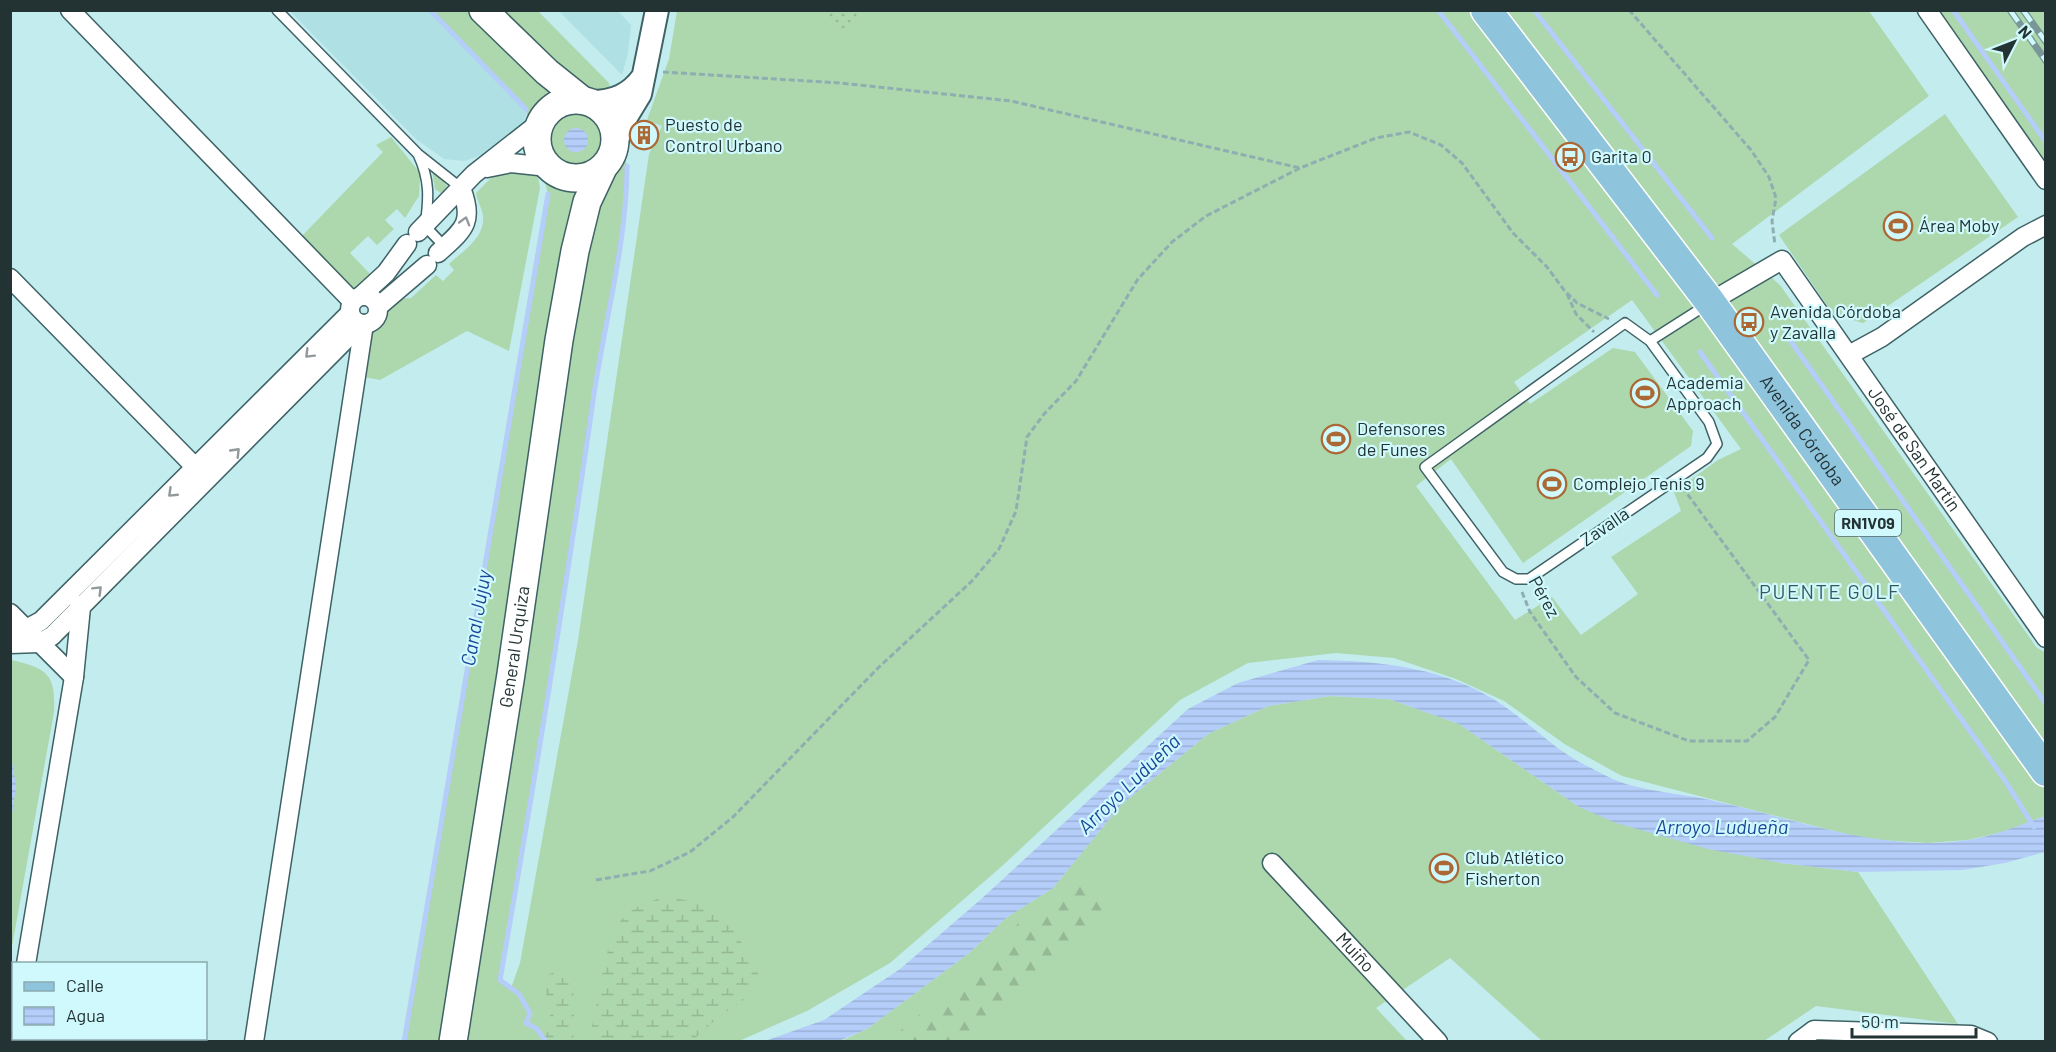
<svg xmlns="http://www.w3.org/2000/svg" width="2056" height="1052" font-family="Barlow,sans-serif">
<style>
.built{fill:#aee0e4}
.grass{fill:#add7ac;fill-rule:evenodd}
.forest{fill:url(#forest-firs)}
.wetland{fill:url(#wetland-marsh)}
.park{fill:url(#park-dots)}
.water{fill:url(#water-rules)}
.lines{fill:none;stroke-linecap:round;stroke-linejoin:round}
.stream{stroke:#b4cdf9;stroke-width:5}
.service-casing{stroke:#3e6266;stroke-width:12}
.minor-casing{stroke:#3e6266;stroke-width:21}
.tertiary-casing{stroke:#3e6266;stroke-width:26}
.secondary-casing{stroke:#3e6266;stroke-width:30}
.primary-casing{stroke:#fff;stroke-width:33}
.path{stroke:#8eafb1;stroke-width:3;stroke-dasharray:6 3;stroke-linecap:butt}
.service{stroke:#fff;stroke-width:9}
.minor{stroke:#fff;stroke-width:18}
.tertiary{stroke:#fff;stroke-width:22}
.secondary{stroke:#fff;stroke-width:27}
.primary{stroke:#8fc4dd;stroke-width:30}
.rail-casing{stroke:#799698;stroke-width:7}
.rail{stroke:#d0f9fd;stroke-width:4.5;stroke-dasharray:14;stroke-linecap:butt}
.oneway{stroke:#91999a}
.labels{text-anchor:middle;stroke-width:4.5;stroke-linejoin:round;paint-order:stroke}
.shield{fill:#d0f9fd;stroke:#576e70;stroke-width:1.5}
.shield-label{font-size:16px;font-weight:bold;fill:#233334}
.poi-label{font-size:18px;fill:#233334;stroke:#d0f9fd;text-anchor:start}
.street-label{font-size:18px;fill:#233334;stroke:#d0f9fd}
.neighbourhood-label{font-size:20px;letter-spacing:1.5px;fill:#355a5d;stroke:#d0f9fd}
.water-label{font-size:20px;font-style:italic;fill:#1b4798;stroke:#d0f9fd}
</style>
<defs>
<pattern id="forest-firs" width="22" height="20" patternUnits="userSpaceOnUse" patternTransform="scale(1.5)"><rect width="22" height="20" fill="#add7ac"/><path d="M5 1l3.5 6h-7zM16 11l3.5 6h-7z" fill="#95b995"/></pattern>
<pattern id="wetland-marsh" width="20" height="14" patternUnits="userSpaceOnUse" patternTransform="scale(1.5)"><rect width="20" height="14" fill="#add7ac"/><path d="M1 5h8M5 5V1M11 12h8M15 12V8" fill="none" stroke="#95b995"/></pattern>
<pattern id="park-dots" width="8" height="8" patternUnits="userSpaceOnUse" patternTransform="scale(1.5)"><rect width="8" height="8" fill="#add7ac"/><path d="M2 2h.1M6 6h.1" fill="none" stroke="#95b995" stroke-width="1.8" stroke-linecap="round"/></pattern>
<pattern id="water-rules" width="6" height="5" patternUnits="userSpaceOnUse" patternTransform="scale(1.5)"><rect width="6" height="5" fill="#b4cdf9"/><path d="M0 2.5h6" fill="none" stroke="#9ab0d6"/></pattern>
</defs>
<rect width="100%" height="100%" fill="#c3ecef"/>
<path class="built" d="M290,11H441L531,101L522,127L481,155L465,161L444,159L416,139Z
M559,11H618L631,25L628,53L622,75Z"/>
<path class="grass" d="M862,10L1869,11L1929,96L1732,244L1780,285L2037,648L2045,652V816L2006,831L1968,840L1927,843L1865,839L1622,776L1566,745L1504,701L1456,679L1394,658L1336,653L1248,663L1180,700L1001,867L890,963L807,1011L739,1041L404,1042L548,194L526,109L430,11H538L609,83L627,166V198L601,349L564,604L500,980L511,988L520,963L578,640L649,154L662,126L647,120L669,59L677,11H818L840,32ZM1632,300L1741,449L1718,460L1674,492L1681,511L1611,557L1638,594L1581,635L1552,597L1515,620L1416,486L1451,459L1523,563L1691,446L1693,431L1635,352L1613,348L1530,404L1514,382Z
M1927,11H2045V180Z
M1945,114L2018,217L1863,323L1833,314L1779,235Z
M391,137L420,173L419,196L405,218L397,209L385,220L394,229L377,245L368,236L350,253L371,275L370,279L359,287H350L301,237L383,152L376,145Z
M432,170L447,186L442,194L435,189Z
M505,170L531,172L538,177L540,188L509,351L467,331L380,380L364,377L369,336L387,318L390,303L395,299L411,298L436,275L443,281L454,270L449,264C463,251 485,238 483,216C482,208 477,201 476,193L492,177Z
M11,660C46,668 56,673 54,712L11,952Z
M1330,696L1389,699L1459,724L1579,807L1781,863L1858,872L1958,1024L1816,1006L1764,1041H1542L1450,958L1376,1008L1407,1041L839,1042L867,1029L969,953L1006,918L1053,888L1121,805L1208,734L1268,706Z"/>
<path class="forest" d="M1076,884L1093,891L1107,909L1102,921L1035,973L1024,989L988,1013L968,1041H888L920,1014L950,998L1022,919Z"/>
<path class="wetland" d="M668,896L708,906L737,934L760,978L756,991L715,1020L692,1041H588C599,1008 602,945 622,919C634,905 651,901 668,896Z
M555,972C585,984 570,1015 574,1041H541L552,1026L543,976Z"/>
<path class="park" d="M818,11H862L840,33Z"/>
<path class="water" d="M564 140a12 12 0 1 1 24 0a12 12 0 1 1-24 0Z
M1318,660C1382,661 1450,668 1504,706C1533,726 1557,752 1589,767C1601,773 1613,780 1626,784C1656,793 1688,794 1719,802C1798,820 1886,853 1968,840C1995,836 2020,825 2045,816V852L2005,863L1962,870L1858,872L1781,863L1708,849L1616,823L1579,807L1459,724L1389,699L1330,696L1268,706L1208,734L1121,805L1053,888L1006,918L969,953L867,1029L839,1041H765L824,1020L900,969L979,901L1188,709L1238,683Z
M11,754L16,787L11,821Z"/>
<g class="lines">
<path class="stream" d="M430,10L526,109
M1438,10L1657,295
M1534,10L1712,238
M1953,10L2046,142
M1785,333L2046,704
M1700,352L2004,779L2034,827
M404,1042L548,194
M546,1042L537,1029L526,1023L530,1013L519,994L500,980C534,785 566,590 594,394C605,320 627,241 627,166"/>
<g class="service-casing">
<path id="service" d="M277,10L418,154L461,188
M418,154C430,180 429,198 425,226L445,247
M1625,323L1650,341L1709,422L1717,444L1707,458L1529,579H1516L1503,572L1425,467Z
M1650,341L1708,304"/>
</g>
<g class="minor-casing">
<g id="minor">
<path d="M70,10L352,301"/>
<path d="M1927,10L2046,180"/>
<path d="M487,168L511,163L548,167"/>
<path d="M418,232L474,174L539,123"/>
<path d="M438,253C463,230 475,223 461,188"/>
<path d="M10,278L205,477"/>
<path d="M362,295L386,273L407,244"/>
<circle cx="364" cy="310" r="14"/>
<path id="s1" d="M1710,302L1782,260L2046,638"/>
<path d="M379,306L427,265"/>
<path d="M1849,355L1882,337L2023,237L2046,225"/>
<path d="M10,613L74,677"/>
<path d="M10,629H26L41,621L350,313"/>
<path d="M10,644L39,643L52,636L361,324"/>
<path id="s2" d="M1272,863L1438,1042"/>
<path d="M26,964L74,677L81,607L79,605"/>
<path d="M14,1042V1038"/>
<path d="M254,1042L364,324"/>
<path d="M1798,1042L1814,1030L1971,1035L1988,1042"/>
</g>
</g>
<g class="tertiary-casing">
<path id="tertiary" d="M591,102C614,102 630,95 643,77
M615,146L623,122L640,94L657,10"/>
</g>
<g class="secondary-casing">
<g id="secondary">
<path d="M483,10L547,72L582,100"/>
<circle cx="576" cy="139" r="39"/>
<path id="s3" d="M453,1042L511,674L559,340L575,251L587,202L603,168"/>
</g>
</g>
<g class="primary-casing">
<g id="primary">
<path id="s4" d="M1486,10L1710,302L2046,771"/>
</g>
</g>
<path class="path" d="M1629,10L1751,150L1769,177L1776,198L1772,221L1775,245
M663,72L840,83L1011,101L1300,168
M1567,294L1576,314L1594,332
M1522,592L1530,612L1576,677L1615,713L1689,741H1747L1775,717L1809,660L1683,488
M596,880L650,871L690,852L733,817L878,668L972,581L999,549L1016,511L1027,437L1044,414L1076,381L1138,279L1172,242L1206,216L1300,168L1376,138L1409,132L1441,145L1462,163L1513,233L1547,267L1564,290L1577,303L1609,319"/>
<use href="#service" class="service"/>
<use href="#minor" class="minor"/>
<use href="#tertiary" class="tertiary"/>
<use href="#secondary" class="secondary"/>
<use href="#primary" class="primary"/>
<g class="rail-casing">
<path id="rail" d="M2010,10L2046,61
M2023,10L2046,42"/>
</g>
<use href="#rail" class="rail"/>
</g>
<defs><path id="oneway-chevron" d="M-2-3.5L2.5 0L-2 3.5" fill="none" stroke-width="1.6" stroke-linecap="round" stroke-linejoin="round" transform="scale(1.5)"/></defs>
<g class="oneway">
<use href="#oneway-chevron" transform="translate(465 221) rotate(-74)"/>
<use href="#oneway-chevron" transform="translate(309 354) rotate(135)"/>
<use href="#oneway-chevron" transform="translate(236 452) rotate(-46)"/>
<use href="#oneway-chevron" transform="translate(172 493) rotate(136)"/>
<use href="#oneway-chevron" transform="translate(98 590) rotate(-45)"/>
</g>
<defs>
<g id="building-ring" transform="scale(1.5)"><circle r="9.5" fill="#d0f9fd" stroke="#ab6835" stroke-width="1.5"/><path d="M-4-6H4V6H1V3H-1V6H-4ZM-2.5-4.3h1.7v1.8h-1.7ZM.8-4.3h1.7v1.8H.8ZM-2.5-1h1.7V.8h-1.7ZM.8-1h1.7V.8H.8Z" fill="#ab6835"/></g>
<g id="bus-ring" transform="scale(1.5)"><circle r="9.5" fill="#d0f9fd" stroke="#ab6835" stroke-width="1.5"/><path d="M-5-6H5V4H4V6H2V4H-2V6H-4V4H-5ZM-3.5-4V0h7V-4ZM-3.5 1.2v1.5H-2V1.2ZM2 1.2v1.5H3.5V1.2Z" fill="#ab6835"/></g>
<g id="stadium-ring" transform="scale(1.5)"><circle r="9.5" fill="#d0f9fd" stroke="#ab6835" stroke-width="1.5"/><path d="M0-5a6.5 5 0 1 0 0 10a6.5 5 0 1 0 0-10ZM-3.5-1.8h7v3.6h-7Z" fill="#ab6835"/></g>
</defs>
<g fill-rule="evenodd">
<use href="#building-ring" x="644" y="135"/>
<use href="#bus-ring" x="1570" y="157"/>
<use href="#stadium-ring" x="1898" y="226"/>
<use href="#bus-ring" x="1749" y="322"/>
<use href="#stadium-ring" x="1645" y="393"/>
<use href="#stadium-ring" x="1336" y="439"/>
<use href="#stadium-ring" x="1552" y="484"/>
<use href="#stadium-ring" x="1444" y="868"/>
</g>
<g class="labels">
<rect class="shield" x="1835" y="510" width="66" height="26" rx="4.5"/>
<g class="shield-label">
<text x="1868" y="529">RN1V09</text>
</g>
<g class="poi-label">
<text x="665" y="131">Puesto de<tspan x="665" dy="21">Control Urbano</tspan></text>
<text x="1591" y="163">Garita 0</text>
<text x="1919" y="232">Área Moby</text>
<text x="1770" y="318">Avenida Córdoba<tspan x="1770" dy="21">y Zavalla</tspan></text>
<text x="1666" y="389">Academia<tspan x="1666" dy="21">Approach</tspan></text>
<text x="1357" y="435">Defensores<tspan x="1357" dy="21">de Funes</tspan></text>
<text x="1573" y="490">Complejo Tenis 9</text>
<text x="1465" y="864">Club Atlético<tspan x="1465" dy="21">Fisherton</tspan></text>
</g>
<g class="street-label">
<text dy="6" stroke="none"><textPath href="#s4" startOffset="526">Avenida Córdoba</textPath></text>
<text dy="6" stroke="none"><textPath href="#s1" startOffset="314">José de San Martín</textPath></text>
<text transform="translate(1605 527) rotate(-34)" y="6">Zavalla</text>
<text transform="translate(1544 597) rotate(61)" y="6">Pérez</text>
<text dy="6" stroke="none"><textPath href="#s3" startOffset="400">General Urquiza</textPath></text>
<text dy="6" stroke="none"><textPath href="#s2" startOffset="122">Muiño</textPath></text>
</g>
<g class="neighbourhood-label">
<text x="1830" y="599">PUENTE GOLF</text>
</g>
<g class="water-label">
<text transform="translate(476 618) rotate(-80)" y="7">Canal Jujuy</text>
<text transform="translate(1129 784) rotate(-44)" y="7">Arroyo Ludueña</text>
<text x="1722" y="834">Arroyo Ludueña</text>
</g>
</g>
<rect width="2056" height="1052" fill="none" stroke="#233334" stroke-width="24"/>
<rect x="12" y="962" width="195" height="78" fill="#d0f9fd" stroke="#8baaad" stroke-width="1.5"/>
<rect x="24" y="982" width="30" height="9" fill="#8fc4dd" stroke="#8baaad" stroke-width="1.5"/>
<text x="66" y="992" font-size="18" fill="#233334">Calle</text>
<rect x="24" y="1007" width="30" height="18" fill="url(#water-rules)" stroke="#8baaad" stroke-width="1.5"/>
<text x="66" y="1022" font-size="18" fill="#233334">Agua</text>
<g transform="translate(2014 42) rotate(48)" stroke="#d0f9fd" stroke-width="4.5" paint-order="stroke">
<path d="M0-4.5L10 22L0 15L-10 22Z" fill="#233334"/>
<text y="-9" font-size="16" font-weight="bold" text-anchor="middle" fill="#233334">N</text>
</g>
<path d="M1852 1028v9h124v-9" fill="none" stroke="#233334" stroke-width="3"/>
<text x="1861" y="1028" font-size="18" fill="#233334" stroke="#d0f9fd" stroke-width="4.5" paint-order="stroke">50 m</text>
</svg>
